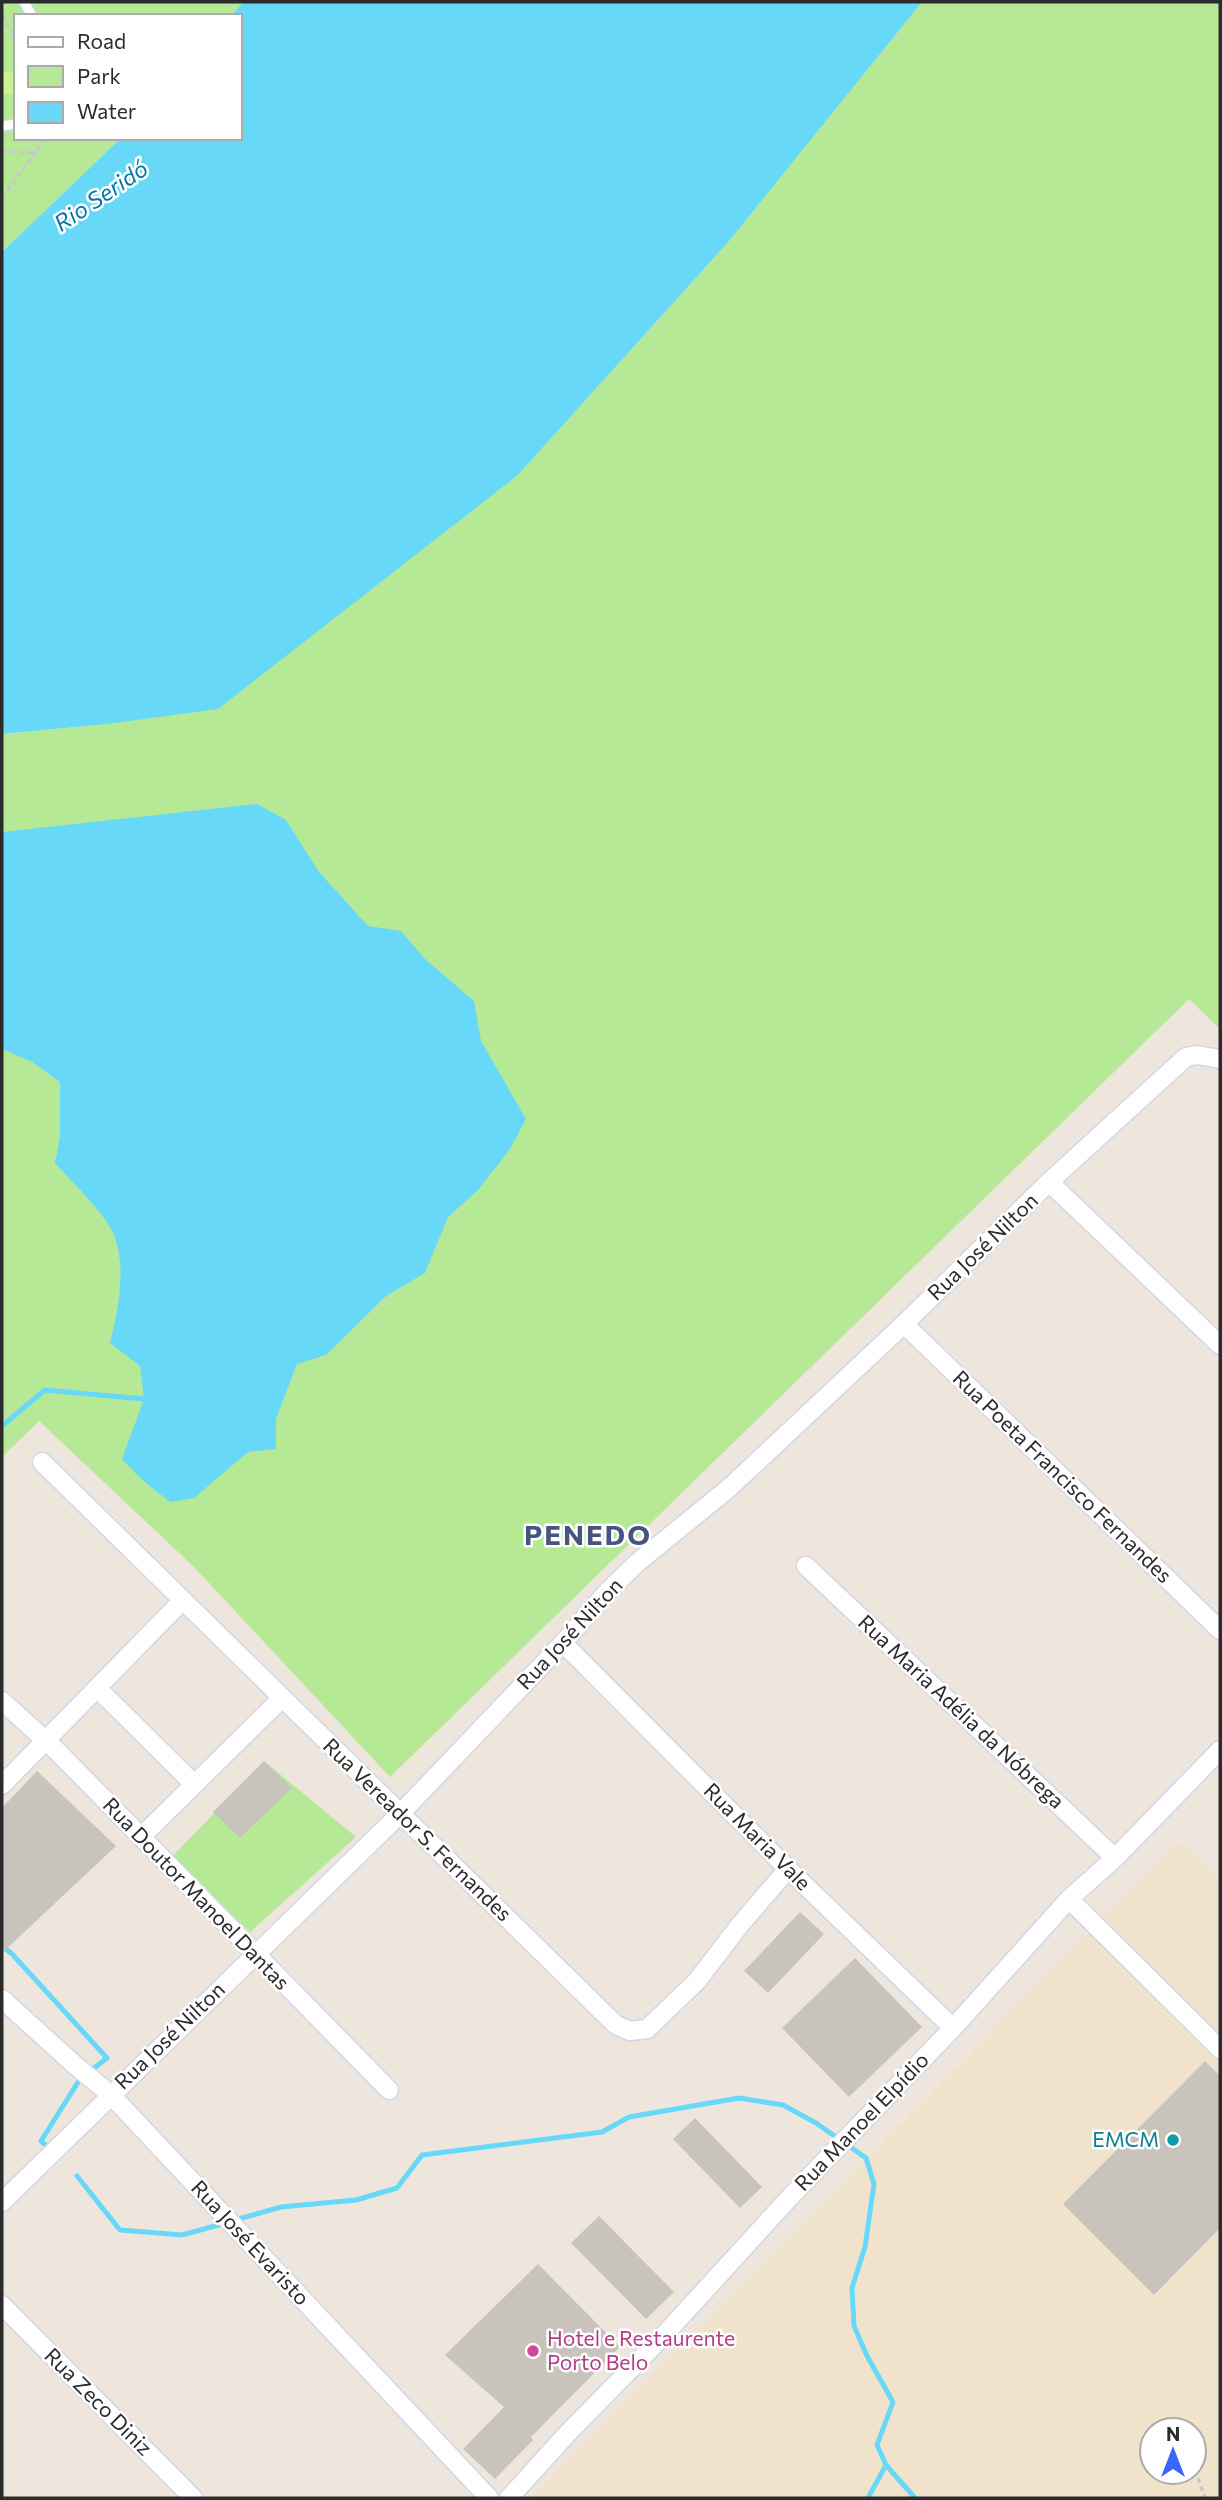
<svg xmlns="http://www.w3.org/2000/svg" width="1222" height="2500" font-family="Commissioner,sans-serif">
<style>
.education{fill:#f1e3cb;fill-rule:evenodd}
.green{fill:#b5e995}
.pitch{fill:#ccf190}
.water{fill:#68d8f8}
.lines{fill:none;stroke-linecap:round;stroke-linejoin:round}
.stream{stroke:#68d8f8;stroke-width:5}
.building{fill:#c9c4bb}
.lane-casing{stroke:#d2d6e5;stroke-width:12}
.street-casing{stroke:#d2d6e5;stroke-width:21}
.path{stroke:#c8c8c8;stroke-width:3.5;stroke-dasharray:5 3.5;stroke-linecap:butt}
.lane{stroke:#fff;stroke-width:9}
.street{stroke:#fff;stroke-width:18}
.culture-dot{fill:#0f9aa8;stroke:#fff;stroke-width:2.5}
.hotel-dot{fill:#d1479c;stroke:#fff;stroke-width:2.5}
.labels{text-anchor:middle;stroke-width:5;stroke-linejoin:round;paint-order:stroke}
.street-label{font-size:21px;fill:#2b2b2b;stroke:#fff}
.culture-label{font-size:21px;fill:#0d838f;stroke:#fff;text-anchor:end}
.hotel-label{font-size:21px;fill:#b23c85;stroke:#fff;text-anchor:start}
.water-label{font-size:23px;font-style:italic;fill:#0376a7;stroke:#fff}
.district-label{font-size:28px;font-weight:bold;letter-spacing:2px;fill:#485480;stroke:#fff}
</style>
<rect width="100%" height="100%" fill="#eee6dc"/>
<path class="education" d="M1179,1841L1220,1879V2498H532ZM1152,2430H1194V2472H1152Z"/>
<path class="green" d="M2,2H243L231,16H16V138H121L2,252Z
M922,2H1220V1029L1189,999L390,1777L194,1567L39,1421L2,1457V734L107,724L518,475L730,240Z
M264,1761L356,1837L250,1932L171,1858Z"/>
<path class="pitch" d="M2,72H16V94H2Z"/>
<path class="water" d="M243,2H922L730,240L518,475L218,709L107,724L2,734V252L121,138H240V16H231Z
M257,804L286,820L319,872L368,926L401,931L425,959L474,1001L481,1041L526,1119L510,1149L478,1190L448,1217L425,1273L386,1296L326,1355L297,1364L276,1419V1449L248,1452L194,1498L170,1502L141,1479L122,1459L144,1399L140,1366L110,1343C118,1310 127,1269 114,1235C105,1213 72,1182 55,1163L60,1136V1082L32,1062L2,1049V832Z"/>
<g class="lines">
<path class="stream" d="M2,1426L45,1390L144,1399
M2,1946L12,1954L107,2058L80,2079L41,2141L49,2148
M77,2176L120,2230L182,2235L226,2223
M235,2220L281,2207L356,2200L397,2188L422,2155L602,2132L629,2117L739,2098L783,2105L816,2123L866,2158L874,2184L865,2247L852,2288L854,2326L867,2356L893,2402L877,2445L886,2465L915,2498
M868,2498L886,2465"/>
</g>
<path class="building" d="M264,1761L292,1788L240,1838L213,1812Z
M37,1771L116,1846L2,1953V1808Z
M800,1912L824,1934L768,1993L744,1971Z
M855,1958L922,2027L849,2097L782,2028Z
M1205,2061L1220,2076V2228L1154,2295L1063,2204Z
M695,2118L762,2187L740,2208L673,2139Z
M599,2216L674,2292L646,2319L571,2243Z
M538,2264L620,2347L531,2437L533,2440L495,2479L463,2449L504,2407L445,2355Z"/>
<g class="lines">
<g class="lane-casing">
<path id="lane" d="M24,2L32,16
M2,126L16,124"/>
</g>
<g class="street-casing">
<path id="street" d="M1049,1182L1220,1345
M904,1324L1220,1630
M42,1462L616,2025L630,2031L647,2029L697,1981L739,1926L788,1869
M806,1566L1115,1858
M563,1643L788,1869L953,2028
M97,1688L194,1784
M2,1701L57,1751L389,2090
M2,1785L183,1600
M141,1837L282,1698
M1069,1899L1220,2049
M2,1999L76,2066L111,2095L489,2498
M2,2202L400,1814L563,1643L606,1593L638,1562L729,1488L904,1324L1049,1182L1186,1057L1197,1055L1220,1059
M2,2305L193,2498
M509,2498L566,2435L665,2334L791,2196L953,2028L1069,1899L1115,1858L1220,1750"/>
</g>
<path class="path" d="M2,15L16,40
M2,151L37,153
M2,197L46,138
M1198,2478L1205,2498"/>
<use href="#lane" class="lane"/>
<use href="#street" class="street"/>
</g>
<circle class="culture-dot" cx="1173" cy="2140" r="7"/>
<circle class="hotel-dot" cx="533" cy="2351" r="7"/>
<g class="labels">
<g class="street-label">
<text transform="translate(983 1247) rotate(-44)" y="7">Rua José Nilton</text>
<text transform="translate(1062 1477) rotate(44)" y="7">Rua Poeta Francisco Fernandes</text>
<text transform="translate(570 1634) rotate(-47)" y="7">Rua José Nilton</text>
<text transform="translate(961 1712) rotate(43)" y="7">Rua Maria Adélia da Nóbrega</text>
<text transform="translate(417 1830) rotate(44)" y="7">Rua Vereador S. Fernandes</text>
<text transform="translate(757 1837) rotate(45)" y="7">Rua Maria Vale</text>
<text transform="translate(196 1894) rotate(46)" y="7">Rua Doutor Manoel Dantas</text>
<text transform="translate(170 2036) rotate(-44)" y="7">Rua José Nilton</text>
<text transform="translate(862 2122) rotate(-46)" y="7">Rua Manoel Elpídio</text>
<text transform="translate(250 2243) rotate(47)" y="7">Rua José Evaristo</text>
<text transform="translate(98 2402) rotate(45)" y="7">Rua Zeco Diniz</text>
</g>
<g class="culture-label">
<text x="1159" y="2147">EMCM</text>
</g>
<g class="hotel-label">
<text x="547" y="2346">Hotel e Restaurente<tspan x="547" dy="24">Porto Belo</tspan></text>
</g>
<g class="water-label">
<text transform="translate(101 196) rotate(-34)" y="8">Rio Seridó</text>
</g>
<g class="district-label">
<text x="588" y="1545">PENEDO</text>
</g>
</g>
<rect width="1222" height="2500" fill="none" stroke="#2b2b2b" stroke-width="7"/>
<rect x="14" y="14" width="228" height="126" fill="#ffffff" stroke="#aaaaaa" stroke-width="2"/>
<rect x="28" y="37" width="35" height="10" fill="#ffffff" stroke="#aaaaaa" stroke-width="2"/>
<text x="77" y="49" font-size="21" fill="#2b2b2b">Road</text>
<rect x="28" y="66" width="35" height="21" fill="#b5e995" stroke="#aaaaaa" stroke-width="2"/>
<text x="77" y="84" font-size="21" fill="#2b2b2b">Park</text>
<rect x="28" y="102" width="35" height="21" fill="#68d8f8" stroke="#aaaaaa" stroke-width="2"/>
<text x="77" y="119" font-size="21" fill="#2b2b2b">Water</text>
<g transform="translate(1173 2451)"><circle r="33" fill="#ffffff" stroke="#aaaaaa" stroke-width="2"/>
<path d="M0-5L12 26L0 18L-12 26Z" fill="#3966ff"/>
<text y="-10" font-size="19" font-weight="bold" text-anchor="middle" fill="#2b2b2b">N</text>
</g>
</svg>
